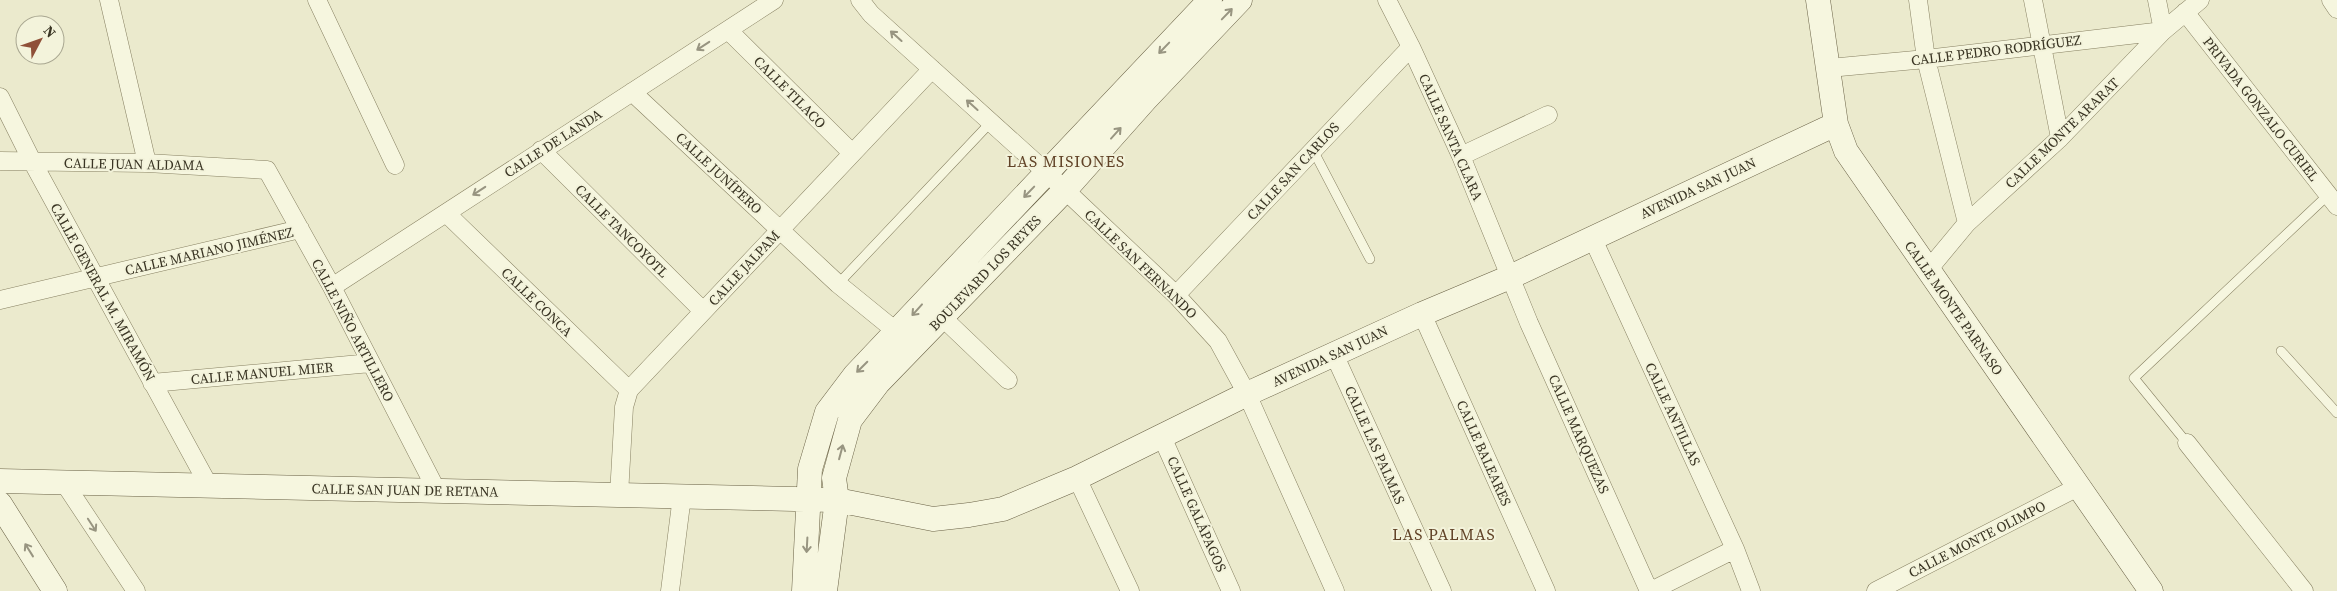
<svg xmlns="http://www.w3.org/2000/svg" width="2337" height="591" font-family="'Source Serif 4',serif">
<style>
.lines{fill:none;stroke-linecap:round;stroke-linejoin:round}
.lane-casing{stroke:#878062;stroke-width:10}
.street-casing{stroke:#878062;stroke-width:19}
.secondary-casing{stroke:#696145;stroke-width:25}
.lane{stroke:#f6f6df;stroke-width:9}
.street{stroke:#f6f6df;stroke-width:18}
.secondary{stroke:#f6f6df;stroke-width:24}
.oneway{stroke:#989581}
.labels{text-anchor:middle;stroke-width:4;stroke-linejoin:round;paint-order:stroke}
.street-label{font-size:14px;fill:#393423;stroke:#f3f3db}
.quarter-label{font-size:16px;letter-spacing:1px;fill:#614327;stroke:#f3f3db}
</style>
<rect width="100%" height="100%" fill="#ebeacd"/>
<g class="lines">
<g class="lane-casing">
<path id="lane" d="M1313,150L1370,259
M838,284L991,122
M2281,351L2337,413
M2187,443L2134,378L2328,195"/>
</g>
<g class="street-casing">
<path id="street" d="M109,0L147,163
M317,0L395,165
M860,0L871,14L1047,173L1176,295L1218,341L1247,394L1335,591
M1387,0L1411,47L1461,156L1529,323L1649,591
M1918,0L1926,59L1967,223
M2033,0L2060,138
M2331,0L2337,9
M2185,12L2337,206
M728,30L852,153
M1829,68L1926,59L2163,31L2157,0
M632,92L838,284L897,332
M0,97L33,163L209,486
M541,150L703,311
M1461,156L1548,115
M0,161L147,163L267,170L332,287L437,491
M446,213L629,390
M1592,237L1735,549L1751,591
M1928,270L1967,223L2060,138L2163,31L2200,0
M332,287L774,0
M1176,295L1411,47
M0,300L300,229
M1422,314L1546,591
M943,318L1008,380
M1334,354L1442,591
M152,383L371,363
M1162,437L1231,591
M2187,443L2304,591
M1077,478L1130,591
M65,484L136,591
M619,495L624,407L629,390L932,69
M670,591L682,496
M1651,591L1735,549
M1876,591L2078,487"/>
</g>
<g class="secondary-casing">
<path id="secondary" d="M1818,0L1836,124L1846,151L2151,591
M0,481L837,500L933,519L969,515L1003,509L1077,478L1247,394L1422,314L1510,277L1836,124
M0,504L55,591
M804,591L810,469L827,412L855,375L1210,0
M825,591L837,500L834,478L850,420L878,383L1065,190L1145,100L1240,0"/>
</g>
<use href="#lane" class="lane"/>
<use href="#street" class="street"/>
<use href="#secondary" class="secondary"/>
</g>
<defs><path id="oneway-shaft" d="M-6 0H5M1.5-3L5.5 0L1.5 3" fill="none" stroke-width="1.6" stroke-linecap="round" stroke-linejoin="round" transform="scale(1.25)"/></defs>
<g class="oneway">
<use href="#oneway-shaft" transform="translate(1227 14) rotate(-46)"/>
<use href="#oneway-shaft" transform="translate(896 36) rotate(-138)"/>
<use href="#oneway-shaft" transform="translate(703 46) rotate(147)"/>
<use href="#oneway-shaft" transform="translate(1164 48) rotate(134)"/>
<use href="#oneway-shaft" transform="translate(972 105) rotate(-138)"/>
<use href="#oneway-shaft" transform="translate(1116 133) rotate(-48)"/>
<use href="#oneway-shaft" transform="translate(479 191) rotate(147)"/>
<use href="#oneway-shaft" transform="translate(1029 192) rotate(134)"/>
<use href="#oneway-shaft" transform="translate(917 310) rotate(132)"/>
<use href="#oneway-shaft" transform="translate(862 367) rotate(135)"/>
<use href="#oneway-shaft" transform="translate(841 452) rotate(-75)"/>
<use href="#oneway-shaft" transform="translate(92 525) rotate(57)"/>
<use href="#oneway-shaft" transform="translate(807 545) rotate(93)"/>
<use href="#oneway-shaft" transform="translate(29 550) rotate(-122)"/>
</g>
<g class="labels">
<g class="street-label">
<text transform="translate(1996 50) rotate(-7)" y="5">CALLE PEDRO RODRÍGUEZ</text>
<text transform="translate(790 92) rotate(45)" y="5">CALLE TILACO</text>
<text transform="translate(2261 109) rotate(52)" y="5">PRIVADA GONZALO CURIEL</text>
<text transform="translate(2062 133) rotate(-44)" y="5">CALLE MONTE ARARAT</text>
<text transform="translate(1451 137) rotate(66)" y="5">CALLE SANTA CLARA</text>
<text transform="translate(553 143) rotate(-33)" y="5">CALLE DE LANDA</text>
<text transform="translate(134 164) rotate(1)" y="5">CALLE JUAN ALDAMA</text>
<text transform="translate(1293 171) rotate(-47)" y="5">CALLE SAN CARLOS</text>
<text transform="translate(719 173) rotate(43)" y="5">CALLE JUNÍPERO</text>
<text transform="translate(1698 188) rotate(-25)" y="5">AVENIDA SAN JUAN</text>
<text transform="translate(622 231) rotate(45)" y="5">CALLE TANCOYOTL</text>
<text transform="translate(209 251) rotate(-13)" y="5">CALLE MARIANO JIMÉNEZ</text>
<text transform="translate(1141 264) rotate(44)" y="5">CALLE SAN FERNANDO</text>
<text transform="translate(744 268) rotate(-47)" y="5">CALLE JALPAM</text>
<text transform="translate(985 273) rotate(-46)" y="5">BOULEVARD LOS REYES</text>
<text transform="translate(103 292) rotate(61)" y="5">CALLE GENERAL M. MIRAMÓN</text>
<text transform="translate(537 302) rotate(44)" y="5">CALLE CONCA</text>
<text transform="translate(1954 308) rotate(55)" y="5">CALLE MONTE PARNASO</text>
<text transform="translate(353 330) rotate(62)" y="5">CALLE NIÑO ARTILLERO</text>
<text transform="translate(1330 356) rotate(-25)" y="5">AVENIDA SAN JUAN</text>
<text transform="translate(262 373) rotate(-5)" y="5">CALLE MANUEL MIER</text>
<text transform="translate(1673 414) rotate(65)" y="5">CALLE ANTILLAS</text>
<text transform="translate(1579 434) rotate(66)" y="5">CALLE MARQUEZAS</text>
<text transform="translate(1375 445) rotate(66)" y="5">CALLE LAS PALMAS</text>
<text transform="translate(1484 453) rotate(66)" y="5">CALLE BALEARES</text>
<text transform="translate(405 490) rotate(1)" y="5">CALLE SAN JUAN DE RETANA</text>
<text transform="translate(1197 514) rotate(66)" y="5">CALLE GALÁPAGOS</text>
<text transform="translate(1977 539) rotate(-27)" y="5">CALLE MONTE OLIMPO</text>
</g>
<g class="quarter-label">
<text x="1066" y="167">LAS MISIONES</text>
<text x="1444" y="540">LAS PALMAS</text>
</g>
</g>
<g transform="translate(40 40) rotate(49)"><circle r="24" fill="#f3f3db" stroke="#a9a791"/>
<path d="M0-4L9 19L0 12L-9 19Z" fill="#8f5038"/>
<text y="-8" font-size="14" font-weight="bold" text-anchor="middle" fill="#393423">N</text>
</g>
</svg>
